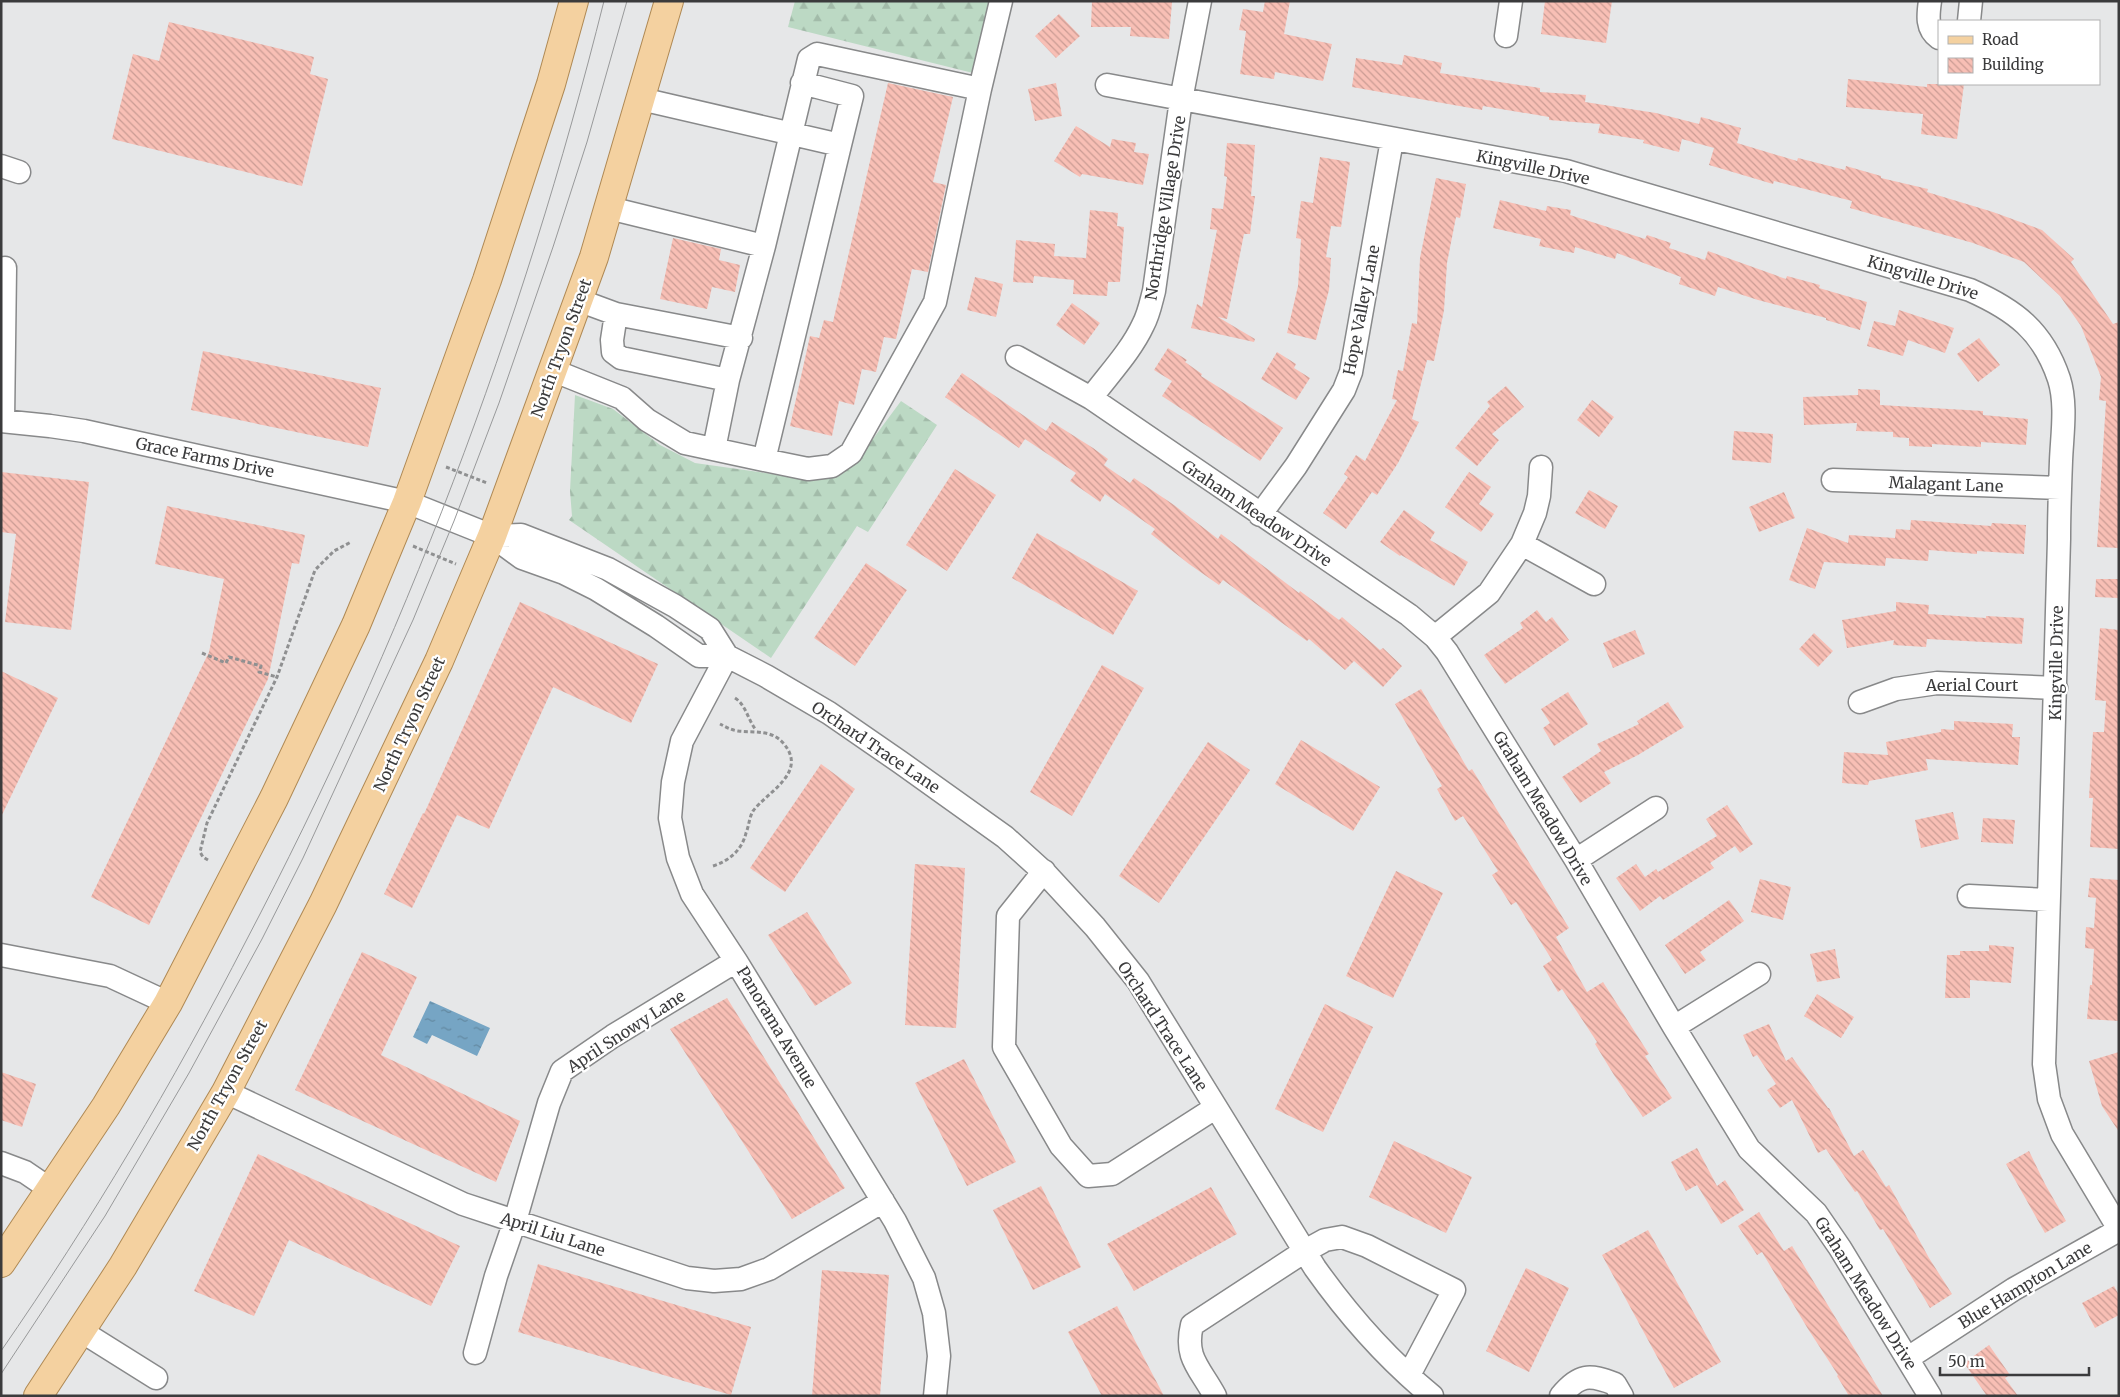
<svg xmlns="http://www.w3.org/2000/svg" width="2120" height="1397" font-family="Merriweather,serif">
<style>
.forest{fill:url(#forest-firs)}
.water{fill:url(#water-ripples)}
.building{fill:url(#building-back-hatch)}
.lines{fill:none;stroke-linecap:round;stroke-linejoin:round}
.minor-casing{stroke:#88898a;stroke-width:25}
.major-casing{stroke:#af8954;stroke-width:30}
.path{stroke:#8f9091;stroke-width:3;stroke-dasharray:4 2.5;stroke-linecap:butt}
.minor{stroke:#fff;stroke-width:22}
.major{stroke:#f4d1a0;stroke-width:28}
.tram{stroke:#98999a;stroke-width:1}
.labels{text-anchor:middle;stroke-width:4.5;stroke-linejoin:round;paint-order:stroke}
.street-label{font-size:16px;fill:#3b3b3c;stroke:#fff}
</style>
<defs>
<pattern id="forest-firs" width="22" height="20" patternUnits="userSpaceOnUse" patternTransform="scale(1.25)"><rect width="22" height="20" fill="#bcd9c4"/><path d="M5 1l3.5 6h-7zM16 11l3.5 6h-7z" fill="#a2bba9"/></pattern>
<pattern id="water-ripples" width="26" height="14" patternUnits="userSpaceOnUse" patternTransform="scale(1.25)"><rect width="26" height="14" fill="#76a5c4"/><path d="M2 4q2-2 4 0t4 0M15 11q2-2 4 0t4 0" fill="none" stroke="#6288a0"/></pattern>
<pattern id="building-back-hatch" width="6" height="6" patternUnits="userSpaceOnUse" patternTransform="scale(1.25)"><rect width="6" height="6" fill="#f8bfb5"/><path d="M-1 5l2 2M0 0l6 6M5-1l2 2" fill="none" stroke="#ca9c94"/></pattern>
</defs>
<rect width="100%" height="100%" fill="#e6e7e8"/>
<path class="forest" d="M795,1H989L973,73L788,27Z
M575,395L613,409L660,445L695,463L801,478L861,455L901,401L937,425L868,532L857,526L771,658L569,520L572,516L570,491Z"/>
<path class="water" d="M430,1001L490,1028L477,1056L432,1035L427,1044L413,1037Z"/>
<path class="building" d="M1092,1L1172,2L1169,39L1130,36L1131,27H1091Z
M1265,1H1290L1284,34L1332,44L1323,81L1275,72L1274,79L1240,74L1246,31L1239,30L1243,9L1263,12Z
M1545,1H1612L1606,43L1541,34Z
M1059,14L1080,36L1056,58L1035,36Z
M169,22L314,57L310,74L328,79L302,186L112,139L133,54L159,61Z
M1404,55L1442,63L1440,73L1540,88V92L1586,95L1585,102L1656,113L1699,124L1701,117L1741,128L1737,143L1797,161L1798,158L1845,170L1846,166L1881,176V178L1928,189L1927,192L1993,212L2042,230L2074,259L2071,262L2113,324L2119,322V548L2097,547L2106,401L2099,400L2101,377L2081,326L2060,296L2024,262L1973,243L1850,208L1852,201L1774,181L1773,184L1709,165L1714,148L1682,139L1679,152L1643,143L1644,140L1598,133L1600,124L1549,120V117L1483,106L1482,110L1352,87L1356,58L1402,65Z
M1848,79L1927,87V84H1964L1957,139L1921,134L1923,114L1846,107Z
M888,83L953,97L933,182L946,185L928,272L912,269L896,339L884,337L876,372L862,369L854,405L839,401L832,436L790,426L810,336L819,338L824,320L833,322Z
M1056,83L1062,116L1035,121L1028,89Z
M1076,126L1110,147L1112,139L1136,143L1134,152L1149,154L1143,185L1082,174L1080,177L1054,161Z
M1227,143L1255,145L1251,196H1255L1250,234H1244L1227,319L1218,317L1255,339L1254,342L1191,328L1197,304L1202,307L1217,230L1210,229L1212,208L1223,209L1227,177L1224,176Z
M1320,157L1350,162L1341,227L1331,226L1326,257L1331,258L1329,290L1316,340L1287,333L1298,286L1301,239L1296,238L1301,201L1313,203Z
M1436,178L1466,184L1460,218L1456,217L1447,263L1444,310L1434,361L1427,360L1412,419L1419,422L1398,463L1377,495L1372,492L1346,529L1323,513L1348,477L1344,474L1356,455L1365,461L1397,400L1392,399L1398,370L1403,371L1412,323L1417,324L1420,258Z
M1500,200L1546,211L1547,206L1571,210L1570,215L1645,239L1647,235L1671,243L1669,248L1705,260L1708,251L1786,279L1787,276L1820,285L1819,288L1867,302L1860,330L1826,320V318L1758,300L1718,287L1715,296L1679,284L1681,277L1617,253L1615,259L1575,247L1574,253L1539,246L1541,239L1493,228Z
M1090,210L1118,213L1117,226L1124,227L1120,282H1108L1107,296L1073,294L1074,280L1034,276L1033,283L1013,282L1016,240L1055,244L1054,256L1086,258Z
M673,238L721,249L719,260L740,265L735,292L712,287L707,309L660,299Z
M975,277L1003,284L996,317L967,310Z
M1072,303L1100,323L1084,345L1056,325Z
M1899,310L1954,328L1945,353L1908,340L1903,356L1867,346L1874,321L1895,326Z
M1979,338L2000,365L1978,382L1957,354Z
M1168,348L1187,360L1185,362L1202,374L1201,376L1283,428L1260,461L1162,396L1172,381L1154,370Z
M203,351L381,388L368,447L191,410Z
M1277,352L1296,364L1294,368L1310,378L1296,400L1261,379Z
M962,373L1046,431L1052,422L1093,448L1108,459L1104,465L1130,483L1134,478L1174,505L1218,539L1221,534L1299,593L1300,591L1339,620L1342,617L1380,650L1383,648L1402,666L1383,687L1354,661L1345,670L1309,639L1307,641L1223,580L1219,585L1189,564L1151,534L1155,529L1105,494L1100,502L1070,481L1076,473L1025,439L1019,448L945,397Z
M1506,386L1524,407L1492,434L1499,440L1477,466L1455,448L1490,406L1487,402Z
M1858,389L1880,390V405L1983,411V415L2028,419L2026,445L1981,442V447L1932,444V447L1909,446V438L1893,437V432L1856,431L1857,423L1804,425L1803,397L1858,395Z
M1592,400L1614,417L1599,437L1577,420Z
M1734,431L1773,434L1771,463L1732,460Z
M955,469L996,495L947,571L906,545Z
M1,472L89,482L71,630L5,622L16,534L1,532Z
M1469,472L1491,487L1479,504L1494,514L1481,532L1445,507Z
M1589,490L1618,506L1605,529L1575,513Z
M1784,492L1795,518L1759,532L1749,507Z
M167,506L305,535L299,564L292,563L268,679L149,925L91,897L209,652L224,579L155,564Z
M1404,510L1435,532L1430,540L1468,562L1454,586L1401,555L1400,556L1380,542Z
M1911,520L1991,526L1992,523L2026,525L2024,554L1977,551V554L1929,550L1928,561L1886,558L1885,566L1824,562L1815,589L1789,580L1807,528L1848,543L1849,535L1895,538L1896,529L1910,530Z
M1037,533L1138,591L1113,635L1012,578Z
M866,563L907,590L855,666L814,638Z
M2096,579H2119V598L2095,597Z
M520,602L658,664L631,723L553,687L489,829L457,815L412,908L384,894L423,813L424,814Z
M1896,602L1929,605L1928,614L1986,618V616L2024,618L2022,644L1927,639L1926,647L1893,645L1894,640L1847,648L1842,620L1896,611Z
M1537,610L1546,622L1552,617L1569,640L1505,684L1484,655L1523,628L1520,623Z
M2100,628L2119,630V849L2090,847L2093,798H2089L2093,732H2104L2106,701L2095,700Z
M1635,630L1645,654L1613,668L1603,643Z
M1814,633L1833,651L1818,667L1799,649Z
M1102,665L1144,688L1072,816L1030,792Z
M1,671L58,698L1,817Z
M1421,689L1469,771L1472,769L1569,928L1556,937L1587,992L1603,982L1649,1054L1645,1056L1672,1098L1643,1117L1614,1075L1595,1044L1597,1042L1562,989L1558,992L1543,966L1552,960L1516,902L1511,905L1492,875L1498,871L1463,816L1455,821L1437,789L1442,786L1395,704Z
M1568,692L1588,724L1554,746L1543,728L1550,723L1541,709Z
M1668,702L1684,727L1638,755L1604,772L1611,783L1580,803L1562,777L1601,751L1597,744L1639,724L1637,721Z
M1954,721L2013,724L2012,737H2020L2018,765L1926,759L1928,770L1869,781L1868,785L1842,783L1844,752L1888,755L1886,742L1941,732V729L1954,730Z
M1301,740L1380,787L1353,831L1275,784Z
M1208,742L1250,770L1159,903L1119,876Z
M821,764L855,789L785,892L750,868Z
M1727,805L1753,844L1740,853L1735,846L1710,863L1714,868L1663,900L1660,896L1640,911L1616,878L1636,864L1645,877L1656,869L1658,872L1717,836L1706,819Z
M1953,812L1959,839L1921,848L1915,820Z
M1983,818L2015,820L2013,844L1981,842Z
M915,864L965,868L956,1028L905,1025Z
M1396,871L1443,893L1393,998L1346,976Z
M2090,878L2119,880V1021L2087,1019L2090,985H2092L2094,949L2085,948L2086,927L2094,928L2096,898L2088,897Z
M1760,879L1791,887L1783,920L1751,912Z
M1729,900L1744,921L1700,952L1706,960L1685,974L1665,945Z
M807,912L852,983L815,1006L768,935Z
M1989,945L2014,947L2011,983L1970,980V998H1945L1947,955H1960V951H1989Z
M1835,949L1840,978L1817,982L1810,954Z
M362,952L417,977L381,1055L520,1121L496,1182L295,1090Z
M1817,994L1854,1017L1841,1038L1804,1016Z
M727,998L845,1188L792,1219L670,1029Z
M1325,1004L1373,1027L1323,1132L1275,1109Z
M1769,1024L1786,1061L1792,1057L1828,1108H1829L1854,1156L1863,1150L1886,1187L1889,1185L1929,1258L1952,1294L1930,1308L1883,1229L1880,1230L1857,1191L1855,1192L1826,1149L1818,1153L1792,1100L1780,1108L1767,1090L1776,1084L1757,1055L1753,1057L1743,1035Z
M2119,1052V1132L2102,1106L2089,1061Z
M964,1059L1016,1162L967,1186L915,1083Z
M1,1072L36,1084L22,1127L1,1120Z
M1394,1141L1472,1177L1446,1233L1369,1197Z
M1697,1148L1717,1186L1725,1180L1744,1210L1721,1224L1697,1185L1686,1191L1671,1162Z
M2029,1151L2045,1184L2066,1221L2045,1233L2006,1164Z
M258,1154L460,1246L431,1306L289,1240L254,1316L194,1291Z
M1041,1186L1081,1267L1033,1290L993,1210Z
M1211,1187L1237,1234L1134,1291L1107,1244Z
M1759,1212L1784,1251L1792,1246L1883,1396H1849L1837,1376L1838,1375L1808,1329L1762,1252L1757,1255L1738,1226Z
M1648,1230L1721,1362L1674,1388L1602,1255Z
M538,1264L751,1327L731,1395L518,1332Z
M1526,1268L1569,1288L1529,1372L1486,1351Z
M822,1270L889,1275L880,1396H812Z
M2114,1286L2119,1295V1315L2095,1328L2082,1303Z
M1117,1306L1144,1358L1164,1396H1102L1068,1332Z
M1989,1345L2010,1375L2005,1378L2018,1396H1987L1964,1363Z"/>
<g class="lines">
<g class="minor-casing">
<path id="minor" d="M1930,1C1928,15 1926,29 1939,38
M1969,21L1971,1
M1506,36L1511,1
M802,83L852,96L840,145
M1107,85L1566,171L1970,290C2015,310 2043,331 2059,379C2067,404 2062,435 2061,461C2060,487 2059,513 2059,539C2055,714 2049,889 2044,1064L2049,1099L2062,1134L2119,1229
M1,166L19,172
M609,208L764,246L809,59L817,54L980,89L1001,1
M578,300L616,314L612,340L613,352L621,358L728,380L714,449
M616,314L741,338
M1017,357L1091,398L1409,615L1435,637L1447,652L1576,860L1674,1027L1749,1149L1816,1213L1840,1248L1930,1396
M552,370L622,398L647,420L685,443L764,460L840,145L641,99
M728,380L764,246
M1091,398C1108,375 1131,351 1143,325C1149,314 1151,302 1154,291L1181,100L1200,1
M1,421L50,426L84,431L407,502L492,536L522,558L564,573L596,589L656,626L699,656H727L766,676L829,713L900,762L1005,837L1046,874L1095,927L1138,981L1315,1268C1349,1316 1387,1359 1432,1396
M3,421L5,268
M764,460L808,469L832,466L851,453L935,302L980,89
M1833,480L2060,488
M1260,515L1296,466L1344,390L1351,372L1392,140
M492,536L521,535L608,569L675,606L710,629L727,656
M1522,544L1594,584
M1435,637L1489,593L1522,544L1535,513L1539,496L1541,467
M727,656L682,741L673,782L670,818L678,858L692,894L736,961L895,1221L924,1278L934,1313L939,1356L935,1396
M1860,702L1896,689L1937,683L2056,688
M1576,860L1656,808
M1044,871L1008,916L1004,1047L1061,1146L1088,1176L1112,1174L1215,1108
M1969,896L2048,900
M1,955L110,976L168,1003
M1674,1027L1759,974
M226,1092L463,1204L687,1278L714,1281L741,1279L769,1269L883,1201
M1,1163L25,1172L50,1189
M81,1331L156,1378
M475,1353L496,1276L515,1221L549,1103L562,1071L613,1036L736,961
M1908,1358L2014,1289L2119,1230
M1215,1396C1200,1368 1184,1358 1192,1325L1305,1251L1325,1240L1342,1237L1367,1246L1454,1290L1409,1375
M1561,1396C1579,1374 1589,1374 1615,1384L1622,1396"/>
</g>
<g class="major-casing">
<path id="major" d="M1,1263L106,1106L168,1003L274,798L356,625L407,502L487,280L551,84L574,1
M38,1396L123,1266L226,1092L323,904L439,661L492,536L594,257L669,1"/>
</g>
<path class="path" d="M446,467L487,483
M413,546L456,564
M202,653L226,663L229,657L261,666L259,672L277,677
M735,698C746,705 748,720 756,730
M208,860L203,857L200,852L207,823L277,677L315,570L334,551L351,542
M713,866C729,861 742,850 746,833C749,826 749,818 753,811C767,792 808,773 784,744C772,729 754,733 738,731C731,730 726,727 720,724"/>
<use href="#minor" class="minor"/>
<use href="#major" class="major"/>
<path class="tram" d="M1,1351C92,1220 173,1083 246,941C403,642 522,329 604,1
M1,1374L105,1216L189,1073L262,939L303,858L413,620L454,521L499,403L553,247L587,142L627,1"/>
</g>
<g class="labels">
<g class="street-label">
<text transform="translate(1533 167) rotate(12)" y="6">Kingville Drive</text>
<text transform="translate(1165 208) rotate(-81)" y="6">Northridge Village Drive</text>
<text transform="translate(1923 277) rotate(17)" y="6">Kingville Drive</text>
<text transform="translate(1361 310) rotate(-79)" y="6">Hope Valley Lane</text>
<text transform="translate(561 348) rotate(-70)" y="6">North Tryon Street</text>
<text transform="translate(205 457) rotate(12)" y="6">Grace Farms Drive</text>
<text transform="translate(1946 484) rotate(2)" y="6">Malagant Lane</text>
<text transform="translate(1257 513) rotate(34)" y="6">Graham Meadow Drive</text>
<text transform="translate(2056 663) rotate(-89)" y="6">Kingville Drive</text>
<text x="1972" y="691">Aerial Court</text>
<text transform="translate(409 724) rotate(-65)" y="6">North Tryon Street</text>
<text transform="translate(876 747) rotate(34)" y="6">Orchard Trace Lane</text>
<text transform="translate(1543 808) rotate(59)" y="6">Graham Meadow Drive</text>
<text transform="translate(1163 1026) rotate(57)" y="6">Orchard Trace Lane</text>
<text transform="translate(777 1027) rotate(59)" y="6">Panorama Avenue</text>
<text transform="translate(626 1031) rotate(-33)" y="6">April Snowy Lane</text>
<text transform="translate(227 1085) rotate(-61)" y="6">North Tryon Street</text>
<text transform="translate(553 1234) rotate(18)" y="6">April Liu Lane</text>
<text transform="translate(2025 1285) rotate(-31)" y="6">Blue Hampton Lane</text>
<text transform="translate(1866 1293) rotate(58)" y="6">Graham Meadow Drive</text>
</g>
</g>
<rect width="2120" height="1397" fill="none" stroke="#3b3b3c" stroke-width="5"/>
<rect x="1938" y="20" width="162" height="65" fill="#ffffff" stroke="#b1b1b1"/>
<rect x="1948" y="36" width="25" height="8" fill="#f4d1a0" stroke="#b1b1b1"/>
<text x="1982" y="45" font-size="15" fill="#3b3b3c">Road</text>
<rect x="1948" y="58" width="25" height="15" fill="url(#building-back-hatch)" stroke="#b1b1b1"/>
<text x="1982" y="70" font-size="15" fill="#3b3b3c">Building</text>
<path d="M1940 1367v8h149v-8" fill="none" stroke="#3b3b3c" stroke-width="2.5"/>
<text x="1948" y="1367" font-size="15" fill="#3b3b3c" stroke="#ffffff" stroke-width="4" paint-order="stroke">50 m</text>
</svg>
